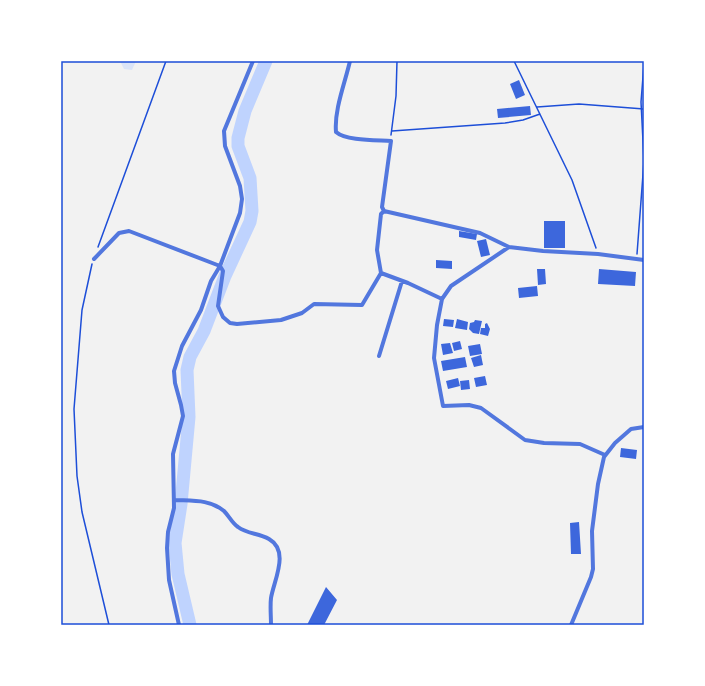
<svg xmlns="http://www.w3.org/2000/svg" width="705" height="686" font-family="'Public Sans',sans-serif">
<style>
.green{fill:#dbe4f7}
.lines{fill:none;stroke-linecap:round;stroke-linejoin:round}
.river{stroke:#bfd3fe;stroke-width:13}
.building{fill:#3d67dc}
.path{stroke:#1d4ed8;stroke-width:1.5}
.minor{stroke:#5277de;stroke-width:4}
.neatline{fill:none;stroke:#1d4ed8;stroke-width:1.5}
</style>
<rect width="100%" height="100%" fill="#f2f2f2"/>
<path class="green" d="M120,61H136L132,70L124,69Z"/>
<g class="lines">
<path class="river" d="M190,625L178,574L175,543L181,504L189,417L187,370L190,357L204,331L225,276L250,222L252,211L250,178L238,146V138L245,111L266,61"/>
</g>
<path class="building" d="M519,80L525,95L516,99L510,84Z
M530,106L531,115L498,118L497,109Z
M544,221H565V248H544Z
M459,231L477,234L476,240L459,237Z
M486,239L490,255L481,257L477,241Z
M436,260L452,261V269L436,268Z
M537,269H545L546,284L538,285Z
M599,269L636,272L635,286L598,284Z
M537,286L538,296L519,298L518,288Z
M444,319L454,320L453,327L443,326Z
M457,319L468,322L467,330L455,328Z
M475,320L482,321L479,334L473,333L469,329L470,323L474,322Z
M487,323L490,329L488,336L480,334L481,328H485V324Z
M460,341L462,349L454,351L452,343Z
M450,343L453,353L443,355L441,344Z
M480,344L482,354L470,356L468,346Z
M481,355L483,365L474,367L471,358Z
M465,357L467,367L443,371L441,361Z
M485,376L487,385L476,387L474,378Z
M458,378L460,386L448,389L446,381Z
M469,380L470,389L461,390L460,381Z
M621,448L637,450L636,459L620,457Z
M579,522L581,554H571L570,523Z
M326,587L337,600L324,625H307Z"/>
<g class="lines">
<path class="path" d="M514,61L572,180L596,248
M537,107L579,104L644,109
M392,131L505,123L523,120L540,114
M391,135L396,96L397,61
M98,247L166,61
M637,254L644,161L641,102L644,64
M92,264L82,310L74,409L77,476L82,512L109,625"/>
<path class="minor" d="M384,211L480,233L509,247L543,251L598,254L644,260
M509,247L451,286L442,299L437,325L434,358L443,406L469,405L481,408L525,440L544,443L580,444L605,455
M94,259L119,233L129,231L220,266L223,271L218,306L223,317L230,323L237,324L281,320L302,313L314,304L362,305L381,273L377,250L381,214L384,211L382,207L391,141C377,140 346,141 336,132C334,110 345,83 350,61
M381,273L408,283L442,299
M379,356L402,281
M174,500C191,501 210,499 224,511C229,516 232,523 238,527C247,534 259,533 269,539C290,551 274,580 271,598C270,606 271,616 271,625
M179,625L169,580L167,548L168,532L174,508L173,454L183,416L181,405L175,383L174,371L182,346L201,310L211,281L220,266L240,213L242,199L240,186L225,146L224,131L253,61
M571,625L591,577L593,569L592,531L598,484L604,457L615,443L631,429L644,427"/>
</g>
<rect width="705" height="686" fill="none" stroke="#ffffff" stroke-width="124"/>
<rect x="62" y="62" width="581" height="562" class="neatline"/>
</svg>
